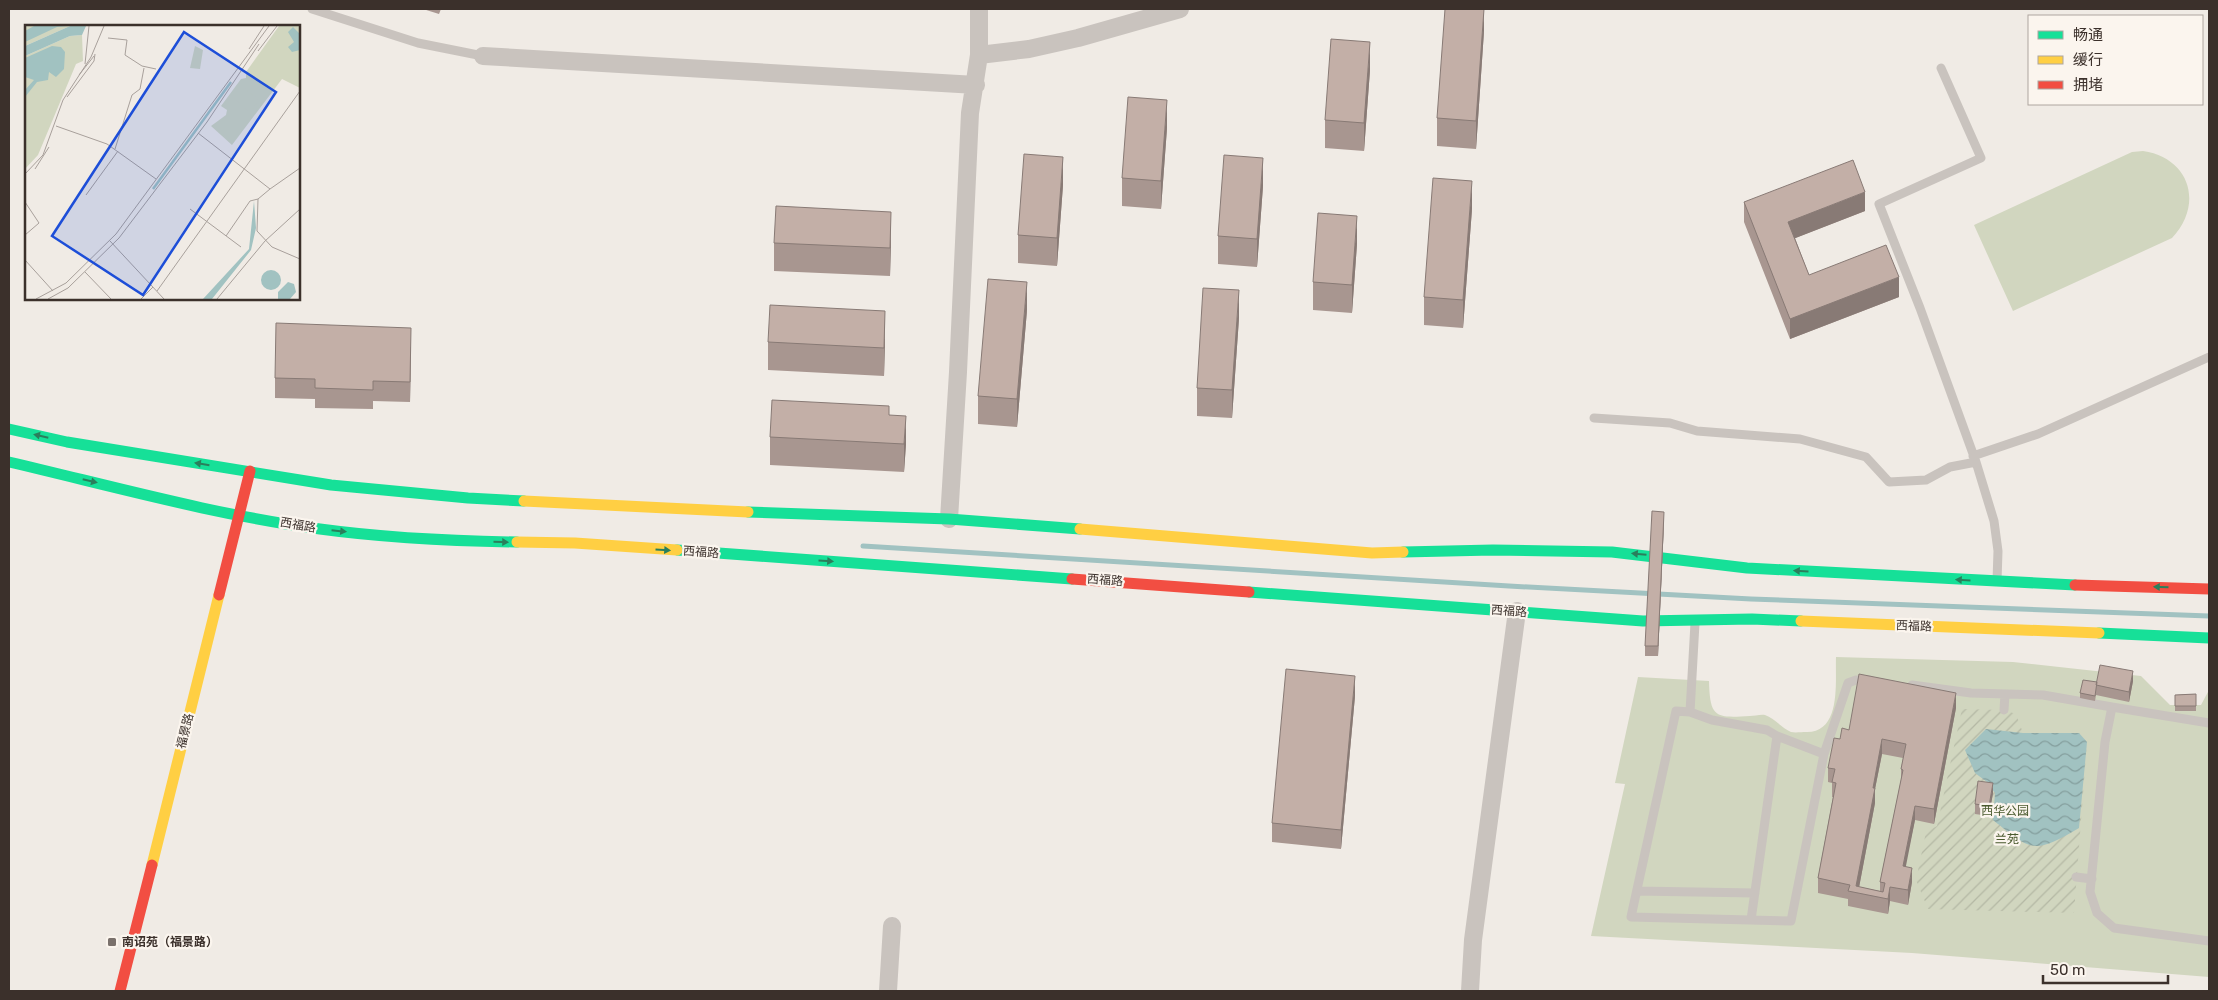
<svg xmlns="http://www.w3.org/2000/svg" width="2218" height="1000" font-family="Rubik,'Noto Sans SC',sans-serif">
<style>
.green{fill:#d1d6bf}
.garden{fill:url(#garden-furrows)}
.water{fill:url(#water-waves)}
.lines{fill:none;stroke-linecap:round;stroke-linejoin:round}
.stream{stroke:#a1c2c1;stroke-width:5}
.lane{stroke:#c9c3be;stroke-width:9}
.street{stroke:#c9c3be;stroke-width:18}
.fast{stroke:#16e098;stroke-width:11}
.slow{stroke:#ffcf43;stroke-width:11}
.jam{stroke:#f24e42;stroke-width:11}
.wall{fill:#a89690;fill-rule:evenodd}
.shaded-wall{fill:#887a75}
.building{fill:#c3afa7;stroke:#887a75;fill-rule:evenodd}
.oneway{fill:#2a7f5c}
.poi-dot{fill:#7a716c;stroke:#fbf5ee;stroke-width:2}
.labels{text-anchor:middle;stroke-width:4.5;stroke-linejoin:round;paint-order:stroke}
.street-label{font-size:12px;fill:#3b302b;stroke:#fbf5ee}
.park-label{font-size:12px;fill:#4a5a2e;stroke:#fbf5ee}
.poi-label{font-size:12px;font-weight:bold;fill:#3b302b;stroke:#fbf5ee;text-anchor:start}
.inset-river{fill:none;stroke:#a1c2c1;stroke-width:2.5}
.inset-road{fill:none;stroke:#a8a09b;stroke-width:1}
.view{fill:#1d4ed8;fill-opacity:0.15;stroke:#1d4ed8;stroke-width:2.5}
.inset-edge{fill:none;stroke:#3b302b;stroke-width:2.5}
</style>
<defs>
<pattern id="garden-furrows" width="10" height="10" patternUnits="userSpaceOnUse" patternTransform="scale(1.25)"><rect width="10" height="10" fill="#d1d6bf"/><path d="M-1 1l2-2M0 10L10 0M9 11l2-2" fill="none" stroke="#b4b8a4"/></pattern>
<pattern id="water-waves" width="16" height="10" patternUnits="userSpaceOnUse" patternTransform="scale(1.25)"><rect width="16" height="10" fill="#a1c2c1"/><path d="M0 5q4-4 8 0t8 0" fill="none" stroke="#849e9d"/></pattern>
</defs>
<rect width="100%" height="100%" fill="#f0ebe5"/>
<path class="green" d="M2143,151C2190,158 2204,204 2172,238L2013,311L1974,225L2132,152Z
M1836,657L2013,662L2141,676L2170,705H2201L2209,690V977L1912,953L1591,936L1625,784L1615,783L1638,677L1709,681C1710,718 1715,718 1750,716C1754,716 1761,714 1765,715C1774,718 1782,728 1791,732C1795,733 1802,732 1806,732C1842,733 1835,681 1836,657Z"/>
<path class="garden" d="M1962,709L2004,710L2016,714L2023,733H2079L2087,742L2074,913L1928,909L1916,880L1926,832L1937,826Z"/>
<path class="water" d="M1986,729L2023,733H2079L2087,742L2079,828C2033,855 2032,851 1993,820L1995,793L1987,782L1975,773L1965,750Z"/>
<g class="lines">
<path class="stream" d="M863,546L1509,586L1751,599L2209,616"/>
<path class="lane" d="M312,9L418,43L483,56
M1941,68L1981,158L1879,204L1920,308L1976,462L1994,521L1998,551L1997,581
M1594,418L1670,423L1697,431L1800,439L1866,457L1889,482L1926,480L1950,467L1976,462
M1973,456L2038,434L2209,357
M1912,685L1971,693L2043,695L2112,707
M2004,710L2005,694
M1690,712L1695,623
M2209,723L2112,707L2105,742L2090,892L2097,913L2114,928L2209,941
M1824,754L1791,921L1631,917L1676,711L1690,712L1712,720L1767,730L1777,736L1824,754L1848,683L1856,680H1869
M2076,877L2092,879
M1637,891L1755,893
M1751,920L1777,736"/>
<path class="street" d="M979,55L1029,49L1078,38L1180,9
M483,56L976,85
M949,519L958,372L970,113L979,55V9
M888,991L892,926
M1470,991L1473,940L1517,611"/>
<path class="fast" d="M9,429L67,442L331,485L468,498L524,501
M9,462C112,486 215,515 320,529C386,538 452,541 517,542
M748,512L949,519L1080,529
M677,550L1072,579
M1403,552L1493,550L1612,552L1747,568L2075,585
M1249,592L1643,621L1752,619L1801,621
M2099,633L2209,638"/>
<path class="slow" d="M524,501L748,512
M1080,529L1372,553L1403,552
M517,542L575,543L677,550
M1801,621L2099,633
M152,865L219,595"/>
<path class="jam" d="M1072,579L1249,592
M2075,585L2209,589
M219,595L250,471
M120,991L152,865"/>
</g>
<path class="wall" d="M423,9H441L439,14Z
M1484,31L1476,149L1437,146V118Z
M1370,70L1364,151L1325,148V120Z
M1167,128L1161,209L1122,206V178Z
M1063,185L1057,266L1018,263V235Z
M1263,186L1257,267L1218,264V236Z
M1744,202L1865,211L1795,238L1809,275L1899,297L1790,339L1744,222Z
M1472,209L1463,328L1424,325V297Z
M891,240L890,276L774,271V243Z
M1357,244L1352,313L1313,310V282Z
M1027,310L1017,427L978,424V396Z
M1239,318L1232,418L1197,416V388Z
M885,339L884,376L768,370V342Z
M411,347L410,402L373,401V409L315,408V399L275,398V378Z
M889,415L906,444L904,472L770,465V437Z
M1664,522L1658,656H1645V646Z
M2133,681L2129,702L2096,695L2095,701L2080,698V693L2097,682Z
M2196,694V711H2175V695Z
M1355,696L1341,849L1272,842V823Z
M1956,708L1934,824L1915,820L1905,866L1912,882L1908,905L1890,901L1888,914L1848,906V899L1818,893V878L1833,797H1832V783L1828,782V768L1840,739L1849,730ZM1882,754L1903,758L1901,769V780L1880,882V891L1859,887L1875,803V789Z
M1993,793L1989,816L1975,814V804Z"/>
<path class="shaded-wall" d="M1484,9V31L1476,149V121Z
M1370,42V70L1364,151V123Z
M1167,100V128L1161,209V181Z
M1063,157V185L1057,266V238Z
M1263,158V186L1257,267V239Z
M1472,181V209L1463,328V300Z
M1865,192V211L1788,241V222Z
M891,212V240L890,276V248Z
M1357,216V244L1352,313V285Z
M1899,277V297L1790,339V319Z
M1027,282V310L1017,427V399Z
M1239,290V318L1232,418V390Z
M885,311V339L884,376V348Z
M411,328V347L410,402V382Z
M906,416V444L904,472V444Z
M1664,512V522L1658,656V646Z
M2133,671V681L2129,702V692Z
M1355,676V696L1341,849V830Z
M1956,693V708L1934,824V809Z
M1882,739V754L1875,789V803L1858,893L1856,886L1873,788Z
M1993,783V793L1989,816V806Z
M1915,806V820L1903,881V866Z
M1912,868V882L1908,905V890Z
M1890,887V901L1888,914V899Z"/>
<path class="building" d="M1445,9H1484L1476,121L1437,118Z
M1331,39L1370,42L1364,123L1325,120Z
M1128,97L1167,100L1161,181L1122,178Z
M1024,154L1063,157L1057,238L1018,235Z
M1224,155L1263,158L1257,239L1218,236Z
M1853,160L1865,192L1788,222L1809,275L1886,245L1899,277L1790,319L1744,202Z
M1433,178L1472,181L1463,300L1424,297Z
M776,206L891,212L890,248L774,243Z
M1318,213L1357,216L1352,285L1313,282Z
M988,279L1027,282L1017,399L978,396Z
M1203,288L1239,290L1232,390L1197,388Z
M770,305L885,311L884,348L768,342Z
M276,323L411,328L410,382L373,381V390L315,388V379L275,378Z
M772,400L889,406V415L906,416L904,444L770,437Z
M1652,511L1664,512L1658,646H1645Z
M2100,665L2133,671L2129,692L2096,685Z
M1286,669L1355,676L1341,830L1272,823Z
M1859,674L1956,693L1934,809L1915,806L1903,866L1912,868L1908,890L1890,887L1888,899L1848,891L1850,885L1818,878L1836,783L1832,782L1835,769L1828,768L1834,738L1840,739L1842,728L1849,730ZM1882,739L1906,744L1901,769L1903,770L1880,882L1885,883L1883,892L1856,886L1875,788H1873Z
M2083,680L2097,682L2095,696L2080,693Z
M2196,694V706H2175V695Z
M1978,781L1993,783L1989,806L1975,804Z"/>
<defs><path id="oneway-solid" d="M-6-.8H1V-3.2L6.5 0L1 3.2V.8H-6Z" transform="scale(1.25)"/></defs>
<g class="oneway">
<use href="#oneway-solid" transform="translate(41 436) rotate(-167)"/>
<use href="#oneway-solid" transform="translate(202 464) rotate(-171)"/>
<use href="#oneway-solid" transform="translate(90 481) rotate(13)"/>
<use href="#oneway-solid" transform="translate(339 531) rotate(6)"/>
<use href="#oneway-solid" transform="translate(501 542) rotate(1)"/>
<use href="#oneway-solid" transform="translate(663 550) rotate(4)"/>
<use href="#oneway-solid" transform="translate(1639 554) rotate(-175)"/>
<use href="#oneway-solid" transform="translate(826 561) rotate(4)"/>
<use href="#oneway-solid" transform="translate(1801 571) rotate(-177)"/>
<use href="#oneway-solid" transform="translate(1963 580) rotate(-177)"/>
<use href="#oneway-solid" transform="translate(2161 587) rotate(-178)"/>
</g>
<rect class="poi-dot" x="107" y="937" width="10" height="10" rx="2.5"/>
<g class="labels">
<g class="street-label">
<text transform="translate(298 525) rotate(10)" y="4">西福路</text>
<text transform="translate(701 552) rotate(4)" y="4">西福路</text>
<text transform="translate(1105 580) rotate(4)" y="4">西福路</text>
<text transform="translate(1509 611) rotate(4)" y="4">西福路</text>
<text transform="translate(1914 626) rotate(2)" y="4">西福路</text>
<text transform="translate(185 731) rotate(-76)" y="4">福景路</text>
</g>
<g class="park-label">
<text x="2005" y="815">西华公园</text>
<text x="2007" y="843">兰苑</text>
</g>
<g class="poi-label">
<text x="122" y="946">南诏苑（福景路）</text>
</g>
</g>
<g transform="translate(25 25)">
<rect width="275" height="275" fill="#f0ebe5"/>
<path d="M0,1H45L0,21ZM254,1H275V63L257,54L207,120L186,101L201,90L202,85L196,81L216,54L221,53V47ZM57,10L58,36L51,39L13,130L0,144V31L45,11ZM170,21L178,25L175,44L165,43Z" fill="#d1d6bf"/>
<path d="M219,63L234,75L225,88L209,73Z" fill="#d1d6bf"/>
<path d="M9,1H42L32,2L0,17V6ZM45,1H61L57,10L45,11L0,31V21ZM268,2L274,8L275,25L267,27L263,22L269,17L263,7ZM27,21L36,22L40,27L39,44L31,52L24,47L23,55L12,57L0,72V65L9,55L0,52V33ZM229,176L231,203L226,225L187,274H178L224,224ZM236 255a10 10 0 1 1 20 0a10 10 0 1 1-20 0ZM263,257L269,259L271,267L265,274H253V267Z" fill="#a1c2c1"/>
<path class="inset-river" d="M128,164L206,57"/>
<path class="inset-road" d="M83,13L102,15L100,30L117,41L131,44M224,24L239,1M233,26L252,1M60,39L64,1M54,50L69,31M42,72L69,36L70,29M31,101L82,119L131,154M173,108L245,164L233,174L232,206L247,222L275,234M90,124L107,70L115,64L119,43M10,144L24,122M0,149L18,130L38,75L66,32L79,1M245,164L275,143M61,170L93,126M0,177L14,198L0,210M165,184L216,222M201,211L225,176L233,174M85,216L139,274M0,235L28,266M60,247L86,274M132,266L275,66M11,274L41,258L91,209L244,1M23,274L43,263L94,213L182,97L234,19M116,274L128,262M192,274L240,216L275,184"/>
<path class="view" d="M159,7L251,67L118,270L27,211Z"/>
<rect width="275" height="275" class="inset-edge"/>
</g>
<rect width="2218" height="1000" fill="none" stroke="#3b302b" stroke-width="20"/>
<rect x="2028" y="15" width="175" height="90" fill="#fbf5ee" stroke="#aea6a0"/>
<rect x="2038" y="31" width="25" height="8" fill="#16e098" stroke="#aea6a0"/>
<text x="2073" y="40" font-size="15" fill="#3b302b">畅通</text>
<rect x="2038" y="56" width="25" height="8" fill="#ffcf43" stroke="#aea6a0"/>
<text x="2073" y="65" font-size="15" fill="#3b302b">缓行</text>
<rect x="2038" y="81" width="25" height="8" fill="#f24e42" stroke="#aea6a0"/>
<text x="2073" y="90" font-size="15" fill="#3b302b">拥堵</text>
<path d="M2043 975v8h125v-8" fill="none" stroke="#3b302b" stroke-width="2.5"/>
<text x="2050" y="975" font-size="15" fill="#3b302b" stroke="#fbf5ee" stroke-width="4" paint-order="stroke">50 m</text>
</svg>
